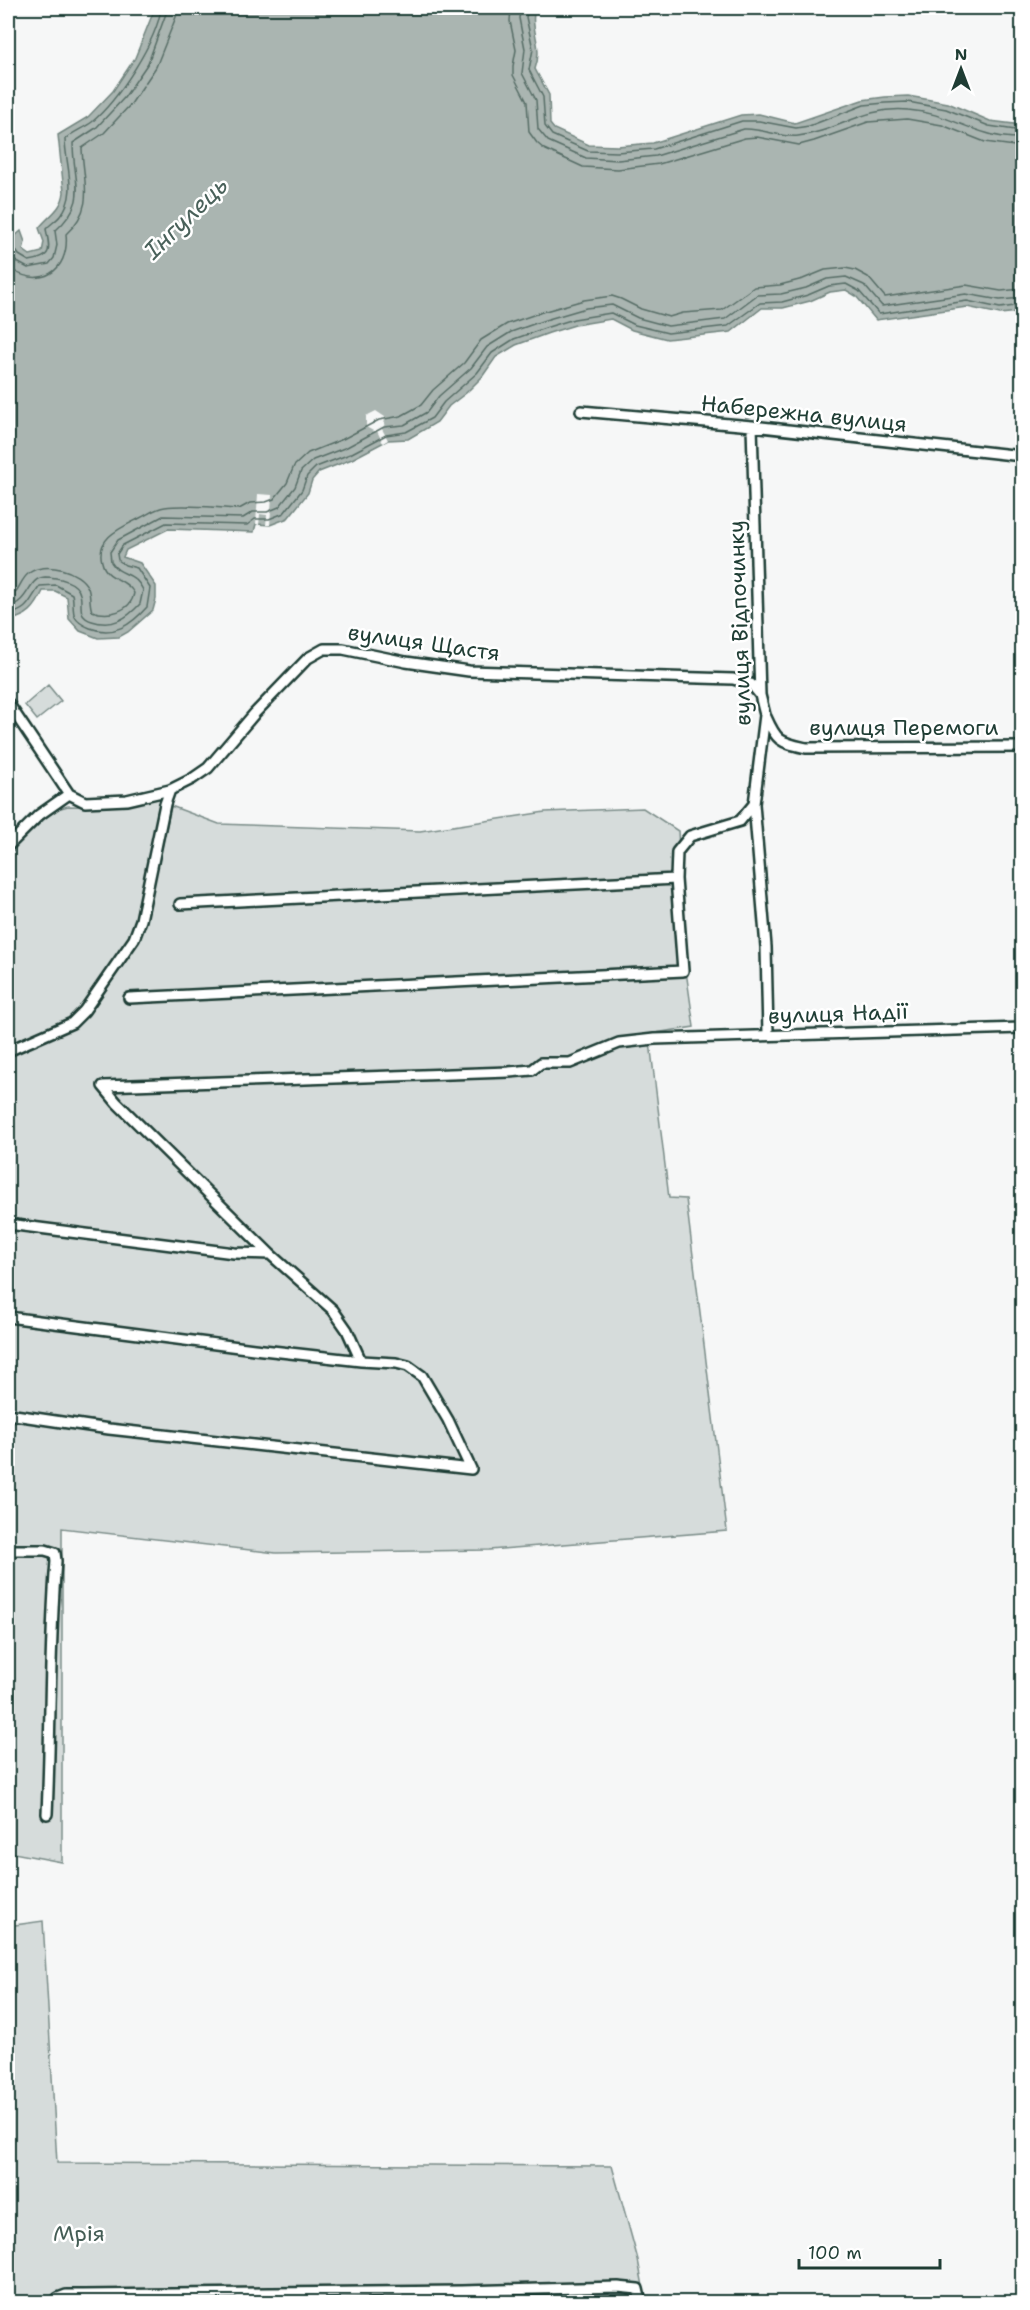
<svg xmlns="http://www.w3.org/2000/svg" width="1030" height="2310" font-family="'Shantell Sans',sans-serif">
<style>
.green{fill:#d6dcdb;stroke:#7a8c88;stroke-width:1.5}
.water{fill:#aab5b1;stroke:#72857f;stroke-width:1.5}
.pier{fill:#f6f7f7}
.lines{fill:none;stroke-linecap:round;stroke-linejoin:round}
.shore{stroke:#576d66;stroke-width:1.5}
.street-casing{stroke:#1f3d34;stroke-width:14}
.street{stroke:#fff;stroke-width:9}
.labels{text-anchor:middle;stroke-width:5;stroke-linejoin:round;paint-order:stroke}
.street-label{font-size:22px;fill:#1f3d34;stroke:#fff}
.park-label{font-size:22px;fill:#445d55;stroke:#fff}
.water-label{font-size:24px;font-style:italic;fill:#49615a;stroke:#fff}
</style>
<rect width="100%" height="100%" fill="#f6f7f7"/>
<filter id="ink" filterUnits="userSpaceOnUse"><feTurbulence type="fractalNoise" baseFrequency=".0167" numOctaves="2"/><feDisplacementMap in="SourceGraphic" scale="12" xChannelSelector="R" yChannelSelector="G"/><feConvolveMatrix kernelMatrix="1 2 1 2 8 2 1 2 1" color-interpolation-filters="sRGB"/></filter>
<g filter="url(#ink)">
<path class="green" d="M48,685L61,701L37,720L25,705Z
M162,795L137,918L129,937L82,1007L72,1018L8,1047V854L54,810L68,806L106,807L128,804Z
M171,806L219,824L420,831L545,812L643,808L678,831L686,971L694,1027L649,1034L669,1198L686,1199L727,1531L489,1550L276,1553L62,1528V1862L8,1852V1057L67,1031L76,1025L137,941L146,920Z
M43,1921L57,2163L612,2166L638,2260L646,2302H8V1926Z"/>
<path class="water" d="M155,8H535C529,29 544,46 535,69L549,95L550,124L554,129L589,145L617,146L653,143L741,115L759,114L795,123L862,100L885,97L908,96L948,103L990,121L1022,125V310L1019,312L1000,314L967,307L876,320L856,296L846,290L830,292L810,301L783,308H762L731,332L667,339L632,330L611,319L575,325L549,333L516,345L496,357L482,377L466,393L449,406L437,422L408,439L388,440L352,459L319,472L312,480L308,493L288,518L270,525L256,524L254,532L168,529L126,550L123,557L140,563L156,586V599L153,610L128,632L119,637L98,638L80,631L69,619L67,597L55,591H43C35,609 28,616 8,621V248L14,237L21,231L25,242L23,250L30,255L42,252L44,242L39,228C49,215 62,210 64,192L58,135L88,117L113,91L135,58Z"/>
<path class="pier" d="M376,411L385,417L384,427L382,429L388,440L383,443L377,431L375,432L366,427V416Z
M258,494L272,495L270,525H266L267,515L260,514L259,525L256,524Z"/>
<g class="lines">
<path class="shore" d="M511,8L510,21L516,50L513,66V75L527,102L529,132L537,143L544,149L583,167L618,169L659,164L745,138L757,137L799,145L814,141L868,122L907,119L942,125L985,142L1022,147
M521,8L519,18L525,49L522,73L536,100L538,129L548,141L586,158L618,160L656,156L744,129C762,128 781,138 798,136C837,132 863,106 908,110C939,112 958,125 986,133C997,137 1011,138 1022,138
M529,8L526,17L533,49L529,70L543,97L545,126L552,135L588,151L617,152L654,149L742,121H759L796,128L809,126L864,105L885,103L908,102L946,109L989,126L1022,131
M8,250L15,249L19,255L29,261C53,258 50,249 46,229C50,224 56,221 60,216C79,194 65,164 65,139C73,132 84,128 92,122C118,100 157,41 161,8
M8,257L28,268L49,264L54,258L57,245L55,231C90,200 73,183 73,143L96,128L124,98L148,63L168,8
M8,267C38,290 70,273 66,234C96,207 83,182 82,148L104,133L131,104L156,67L176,17L177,8
M8,598C20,592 19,581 29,573C45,561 80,570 88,588C91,596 89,604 92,611C108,617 131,612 134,593C126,578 106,580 102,562C95,537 123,527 140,518C148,514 156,508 165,507C189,504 215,508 239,509L250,503L266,502L274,499L287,483L294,466L308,453L343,439L379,420L401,416L421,405L433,390L464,363L481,340L507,324L542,312L584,300L612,296L621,299L641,309L669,317L683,313L722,310L754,287L780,285L803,279L825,270L845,268L855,270L868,277L885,297L966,285L1001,291L1022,289
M8,607C31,601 27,578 45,577C57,577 77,581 80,594C82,600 80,607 82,613C83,617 88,620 92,621C113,628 127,618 140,604L143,590C132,569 121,578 111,562L110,552L118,540L163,516L243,518L253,512H267L279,507L295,487L301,471L313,460L347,447L384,427L404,425L427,412L439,396L471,368L487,347L511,332L545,320L586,308L612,305L638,318L668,326L725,319L757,295L781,294L806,288L827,279L846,277L864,285L882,306L966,294L1000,300L1022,298
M8,615C30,609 28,602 40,586L56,585L72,594C74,601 72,611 75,617C78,623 85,626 90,628C114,637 131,625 147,607L150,588L137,568L125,565L118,560L117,554L123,545L166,523L247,525L255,519H269L284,513L302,490L307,476L316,467L350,454L386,435L406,432L432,418L444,402L477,373L492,353L514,339L548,327L574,319L611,313L635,325L668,333L728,326L760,303L782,302L808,295L829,286L846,284L859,291L879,314L967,301L1000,308L1022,305"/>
<g class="street-casing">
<path id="street" d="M581,411L752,426L1022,456
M752,426L760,695L765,715L754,804L766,947L768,1034
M8,703L69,794L85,802L127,800L170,790L192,779L208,768L255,713L308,658L324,649H343L406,662L469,671L733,679L751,684L760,695
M766,717C777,742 780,742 806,748L1022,747
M8,846L39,815L69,794
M180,904L676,879
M129,998L683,971L676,879L677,852L690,836L740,821L754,804
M8,1051L72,1023L84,1011L134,939L141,920L165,804L170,790
M103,1086L509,1072L532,1070L541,1063H570L619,1043L654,1039L1022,1028
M103,1086L117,1103L270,1254
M8,1224L234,1253L270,1254L333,1310L347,1330L361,1361
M8,1317L254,1349L361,1361L396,1363L408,1366L422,1376L448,1420L471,1469
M8,1414L109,1429L471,1469
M8,1550H45L55,1553L56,1561C49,1645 51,1730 47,1814
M55,2302L58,2298L66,2295H83L462,2291L618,2287L638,2289L641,2302"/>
</g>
<use href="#street" class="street"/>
</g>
</g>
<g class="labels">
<g class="street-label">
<text transform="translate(804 413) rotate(6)" y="8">Набережна вулиця</text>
<text transform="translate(739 623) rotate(-92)" y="8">вулиця Відпочинку</text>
<text transform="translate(424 642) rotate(8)" y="8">вулиця Щастя</text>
<text x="904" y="735">вулиця Перемоги</text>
<text transform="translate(838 1013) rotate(-2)" y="8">вулиця Надії</text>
</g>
<g class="park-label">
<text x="79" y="2241">Мрія</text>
</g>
<g class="water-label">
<text transform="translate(186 218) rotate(-44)" y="8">Інгулець</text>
</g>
</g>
<rect width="1030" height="2310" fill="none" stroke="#fff" stroke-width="30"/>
<rect x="15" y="15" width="1000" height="2280" fill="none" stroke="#1f3d34" stroke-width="2" filter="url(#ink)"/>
<g transform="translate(961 69)" stroke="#ffffff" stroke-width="4.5" paint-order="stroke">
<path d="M0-4.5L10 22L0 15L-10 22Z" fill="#1f3d34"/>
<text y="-9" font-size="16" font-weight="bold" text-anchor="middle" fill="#1f3d34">N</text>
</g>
<path d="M799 2259v9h141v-9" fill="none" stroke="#1f3d34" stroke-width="3"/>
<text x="808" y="2259" font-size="18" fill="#1f3d34" stroke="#ffffff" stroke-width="4.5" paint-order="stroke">100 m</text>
</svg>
